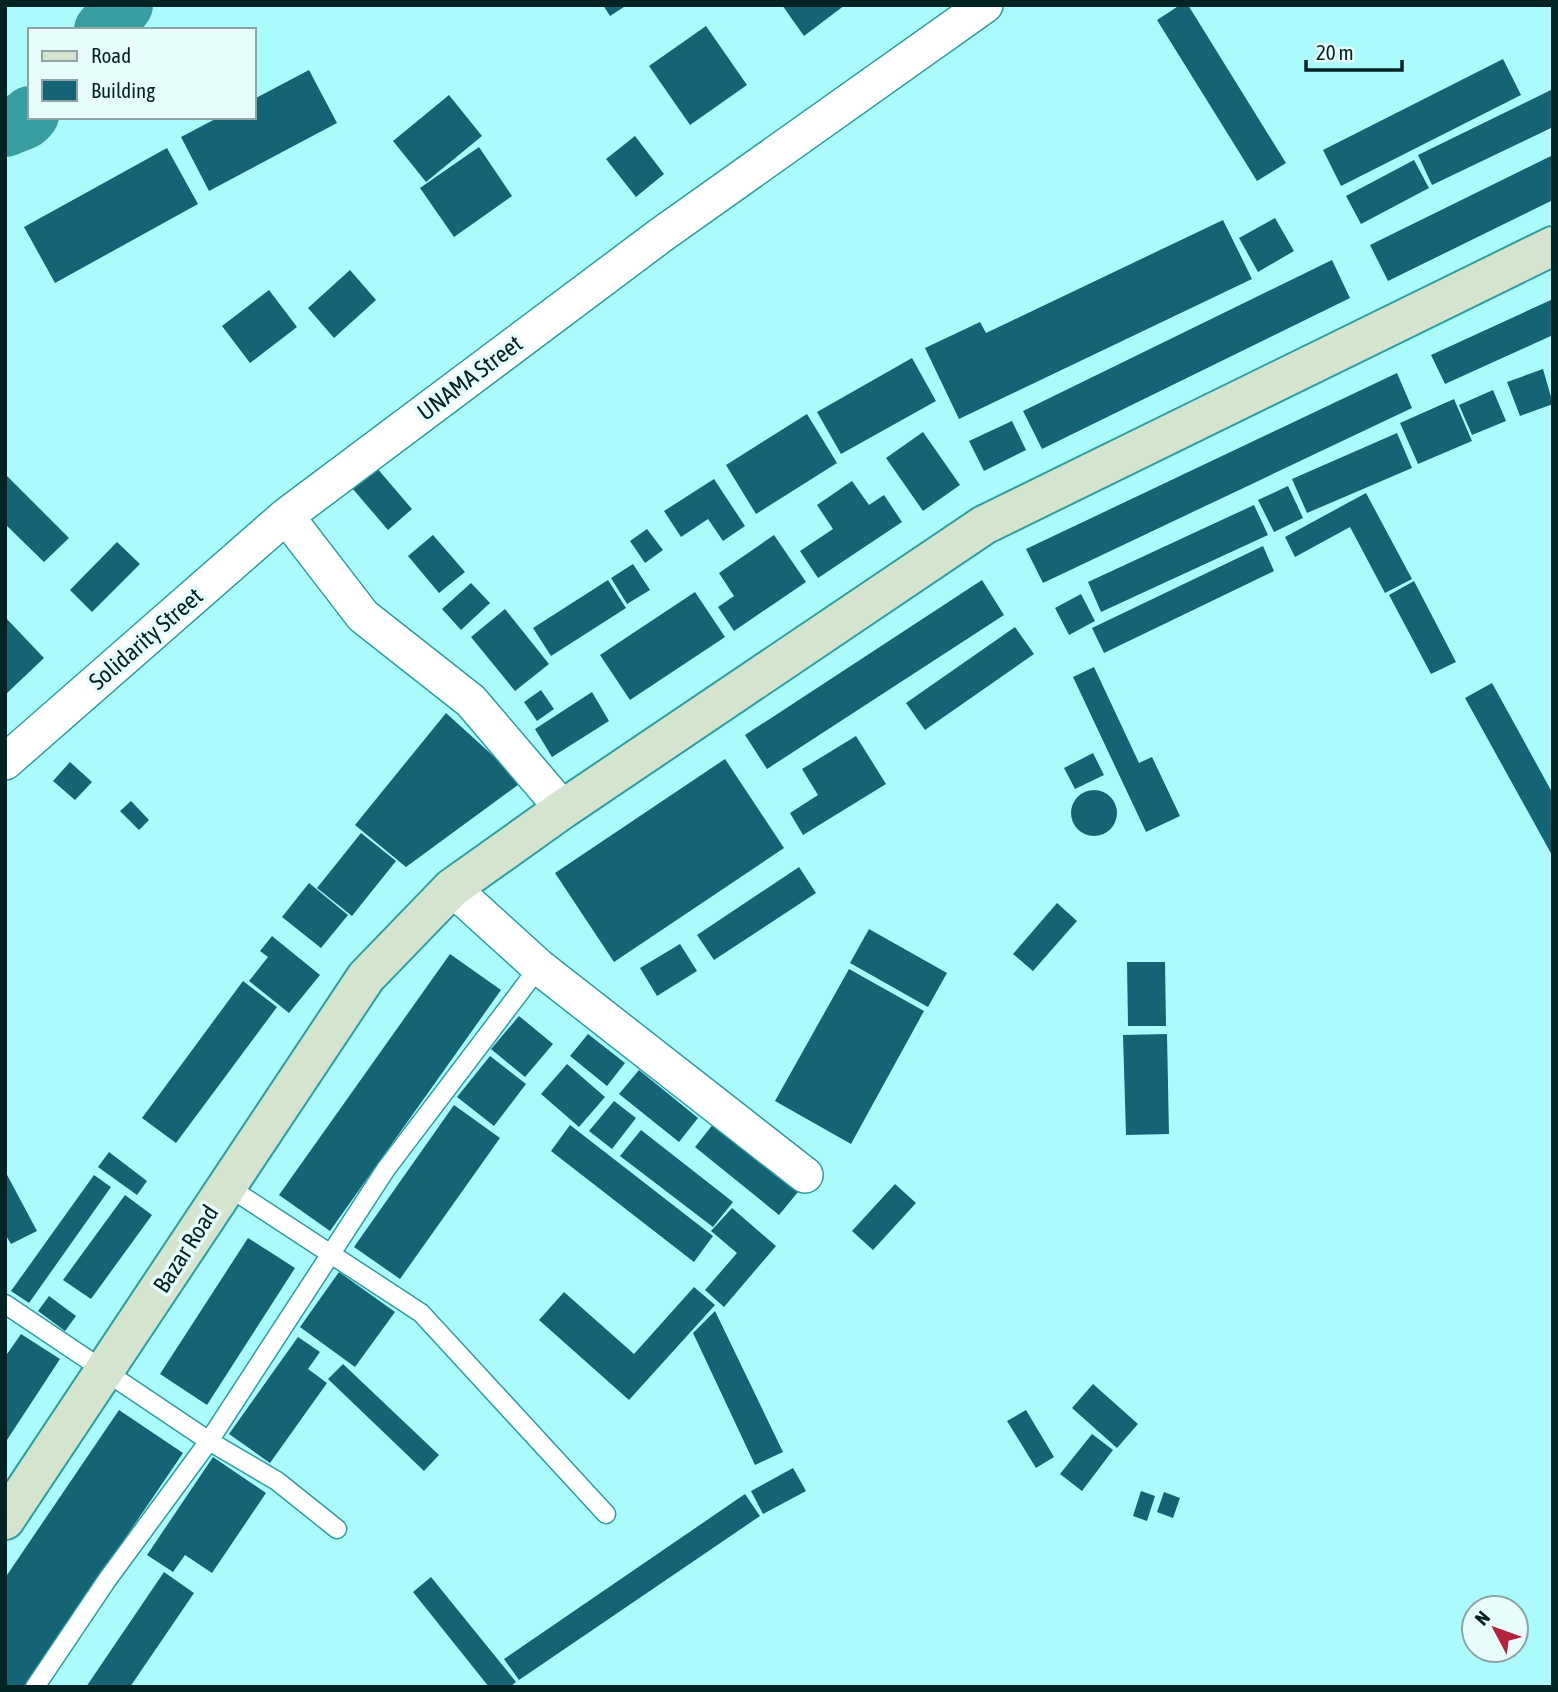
<svg xmlns="http://www.w3.org/2000/svg" width="1558" height="1692" font-family="'Asap Condensed',sans-serif">
<style>
.lines{fill:none;stroke-linecap:round;stroke-linejoin:round}
.river{stroke:#389ea1;stroke-width:58}
.building{fill:#146476}
.service-casing{stroke:#2e9da0;stroke-width:21}
.minor-casing{stroke:#2e9da0;stroke-width:38}
.secondary-casing{stroke:#2e9da0;stroke-width:42}
.service{stroke:#fff;stroke-width:18}
.minor{stroke:#fff;stroke-width:35}
.secondary{stroke:#d5e4cf;stroke-width:38}
.labels{text-anchor:middle;stroke-width:7;stroke-linejoin:round;paint-order:stroke}
.street-label{font-size:24px;fill:#012324;stroke:#e9fcfc}
</style>
<rect width="100%" height="100%" fill="#acfbfc"/>
<g class="lines">
<path class="river" d="M103,30L124,5
M5,128L25,120L30,115"/>
</g>
<path class="building" d="M603,5H627L610,16Z
M782,5H845L804,36Z
M1180,5H1188L1286,163L1257,181L1157,20Z
M706,26L747,85L690,125L649,66Z
M1503,59L1521,95L1341,186L1323,150Z
M309,70L337,123L209,191L181,137L219,117H254V99Z
M1553,89V127L1432,185L1418,155Z
M449,95L482,136L426,182L393,141Z
M635,136L664,174L636,197L606,159Z
M479,147L512,196L454,237L420,188Z
M167,148L198,204L55,283L24,227Z
M1553,155V200L1388,281L1370,245Z
M1414,160L1429,188L1361,224L1346,196Z
M1275,218L1294,251L1258,272L1239,238Z
M1223,220L1252,279L959,419L925,348L980,322L986,333Z
M1332,260L1350,298L1042,449L1023,411Z
M350,270L376,300L334,338L308,308Z
M269,290L297,327L250,363L222,326Z
M1553,299V335L1445,384L1431,355Z
M912,358L936,401L841,454L817,412Z
M1543,369L1553,404L1520,416L1507,382Z
M1397,373L1412,408L1043,583L1026,549Z
M1493,390L1506,421L1472,435L1459,405Z
M1454,399L1472,441L1418,464L1400,423Z
M807,414L837,463L756,514L726,465Z
M1012,421L1026,450L984,471L969,441Z
M923,432L960,485L923,511L886,458Z
M1397,433L1412,468L1307,513L1292,479Z
M376,467L412,509L388,530L352,488Z
M5,474L69,538L44,562L5,524Z
M714,479L745,526L723,541L708,519L681,537L664,511Z
M852,481L869,505L884,495L902,522L818,578L800,551L833,529L817,505Z
M1288,486L1303,518L1274,532L1258,500Z
M1366,493L1412,579L1385,593L1350,527L1295,557L1285,537Z
M1254,505L1268,535L1101,612L1088,582Z
M647,529L663,550L645,563L630,541Z
M433,535L465,572L439,593L408,556Z
M774,535L806,582L734,631L718,607L734,596L719,573Z
M117,542L140,564L92,612L70,590Z
M1263,546L1274,571L1104,653L1092,628Z
M633,564L650,590L627,604L611,578Z
M608,580L626,608L551,656L533,628Z
M982,580L1004,615L767,769L745,735Z
M1414,581L1456,662L1431,674L1389,595Z
M471,583L490,603L461,630L442,609Z
M695,592L725,637L630,700L600,655Z
M1081,594L1095,621L1069,635L1055,608Z
M505,609L549,664L515,691L471,637Z
M5,617L44,658L5,695Z
M1015,627L1034,654L925,730L906,703Z
M1094,667L1139,763L1152,757L1180,816L1146,832L1073,677Z
M1492,683L1553,794V857L1465,698Z
M541,690L554,709L537,721L524,702Z
M592,692L609,721L552,757L535,729Z
M446,713L522,782L406,867L355,825Z
M856,736L886,784L803,835L790,813L818,795L802,769Z
M1093,753L1104,775L1075,789L1064,768Z
M725,759L784,848L614,962L555,873Z
M70,762L92,782L75,800L53,781Z
M1071 813a23 23 0 1 1 46 0a23 23 0 1 1-46 0Z
M131,801L149,820L139,830L120,811Z
M361,833L396,861L352,916L317,888Z
M799,867L816,893L714,960L697,935Z
M309,883L348,915L321,948L282,917Z
M1057,903L1077,921L1033,971L1013,954Z
M869,929L947,973L928,1007L850,963Z
M272,936L320,975L289,1013L249,981L268,957L260,951Z
M680,944L697,971L657,996L640,968Z
M450,954L501,990L330,1231L279,1195Z
M1127,962H1165L1166,1026H1128Z
M849,969L924,1011L851,1144L775,1101Z
M243,981L277,1007L176,1143L142,1118Z
M519,1016L553,1044L525,1077L491,1049Z
M588,1034L625,1063L607,1086L570,1056Z
M1167,1034L1169,1134L1126,1135L1123,1035Z
M490,1056L526,1084L494,1126L457,1097Z
M567,1064L605,1097L579,1127L541,1094Z
M639,1070L698,1118L679,1142L619,1094Z
M614,1101L636,1118L612,1149L589,1131Z
M454,1105L500,1138L400,1279L354,1247Z
M714,1123L798,1192L779,1215L695,1147Z
M570,1125L713,1236L694,1262L551,1151Z
M641,1130L733,1202L713,1227L620,1156Z
M109,1152L147,1181L137,1195L98,1167Z
M5,1171L37,1231L11,1244L5,1234Z
M94,1175L111,1187L29,1303L11,1291Z
M895,1184L916,1203L873,1250L852,1231Z
M125,1195L152,1215L91,1299L63,1280Z
M732,1208L776,1246L724,1307L705,1290L737,1253L711,1231Z
M248,1238L295,1268L207,1405L160,1374Z
M339,1272L395,1312L355,1367L300,1327Z
M694,1287L715,1305L629,1400L539,1320L564,1292L634,1354Z
M49,1296L76,1316L65,1331L38,1311Z
M715,1311L783,1452L755,1465L693,1333Z
M21,1334L60,1359L5,1443V1357Z
M298,1337L320,1352L308,1369L327,1383L270,1463L229,1434Z
M343,1364L439,1455L424,1471L328,1379Z
M1093,1384L1138,1424L1117,1448L1072,1408Z
M119,1410L183,1453L24,1687H5V1578Z
M1026,1410L1054,1457L1036,1468L1007,1421Z
M1092,1434L1113,1450L1082,1491L1060,1474Z
M213,1457L266,1493L212,1573L185,1555L173,1572L147,1555Z
M793,1468L806,1491L763,1514L751,1491Z
M1141,1491L1155,1496L1147,1521L1133,1516Z
M1164,1492L1180,1498L1173,1518L1157,1512Z
M745,1494L760,1516L519,1680L504,1659Z
M164,1572L194,1593L130,1687H86Z
M431,1577L516,1682L510,1687H489L413,1592Z"/>
<g class="lines">
<g class="service-casing">
<path id="service" d="M227,1186L421,1313L606,1514
M5,1304L209,1441L277,1481L337,1529
M35,1687L107,1580L209,1441L386,1169L539,967"/>
</g>
<g class="minor-casing">
<path id="minor" d="M5,762L286,516
M563,809L471,701L363,616L286,516L661,235L985,5
M452,888L539,967L805,1175"/>
</g>
<g class="secondary-casing">
<path id="secondary" d="M5,1520L366,977L452,888L563,809L984,525L1553,246"/>
</g>
<use href="#service" class="service"/>
<use href="#minor" class="minor"/>
<use href="#secondary" class="secondary"/>
</g>
<g class="labels">
<g class="street-label">
<text transform="translate(470 378) rotate(-37)" y="8">UNAMA Street</text>
<text transform="translate(146 639) rotate(-41)" y="8">Solidarity Street</text>
<text transform="translate(186 1249) rotate(-57)" y="8">Bazar Road</text>
</g>
</g>
<rect width="1558" height="1692" fill="none" stroke="#012324" stroke-width="14"/>
<rect x="28" y="28" width="228" height="91" fill="#e9fcfc" stroke="#8ca5a6" stroke-width="2"/>
<rect x="42" y="51" width="35" height="10" fill="#d5e4cf" stroke="#8ca5a6" stroke-width="2"/>
<text x="91" y="63" font-size="21" fill="#012324">Road</text>
<rect x="42" y="80" width="35" height="21" fill="#146476" stroke="#8ca5a6" stroke-width="2"/>
<text x="91" y="98" font-size="21" fill="#012324">Building</text>
<g transform="translate(1495 1629) rotate(311)"><circle r="33" fill="#e9fcfc" stroke="#8ca5a6" stroke-width="2"/>
<path d="M0-5L12 26L0 18L-12 26Z" fill="#b5223d"/>
<text y="-10" font-size="19" font-weight="bold" text-anchor="middle" fill="#012324">N</text>
</g>
<path d="M1306 60v10h96v-10" fill="none" stroke="#012324" stroke-width="3.5"/>
<text x="1316" y="60" font-size="21" fill="#012324" stroke="#e9fcfc" stroke-width="5" paint-order="stroke">20 m</text>
</svg>
